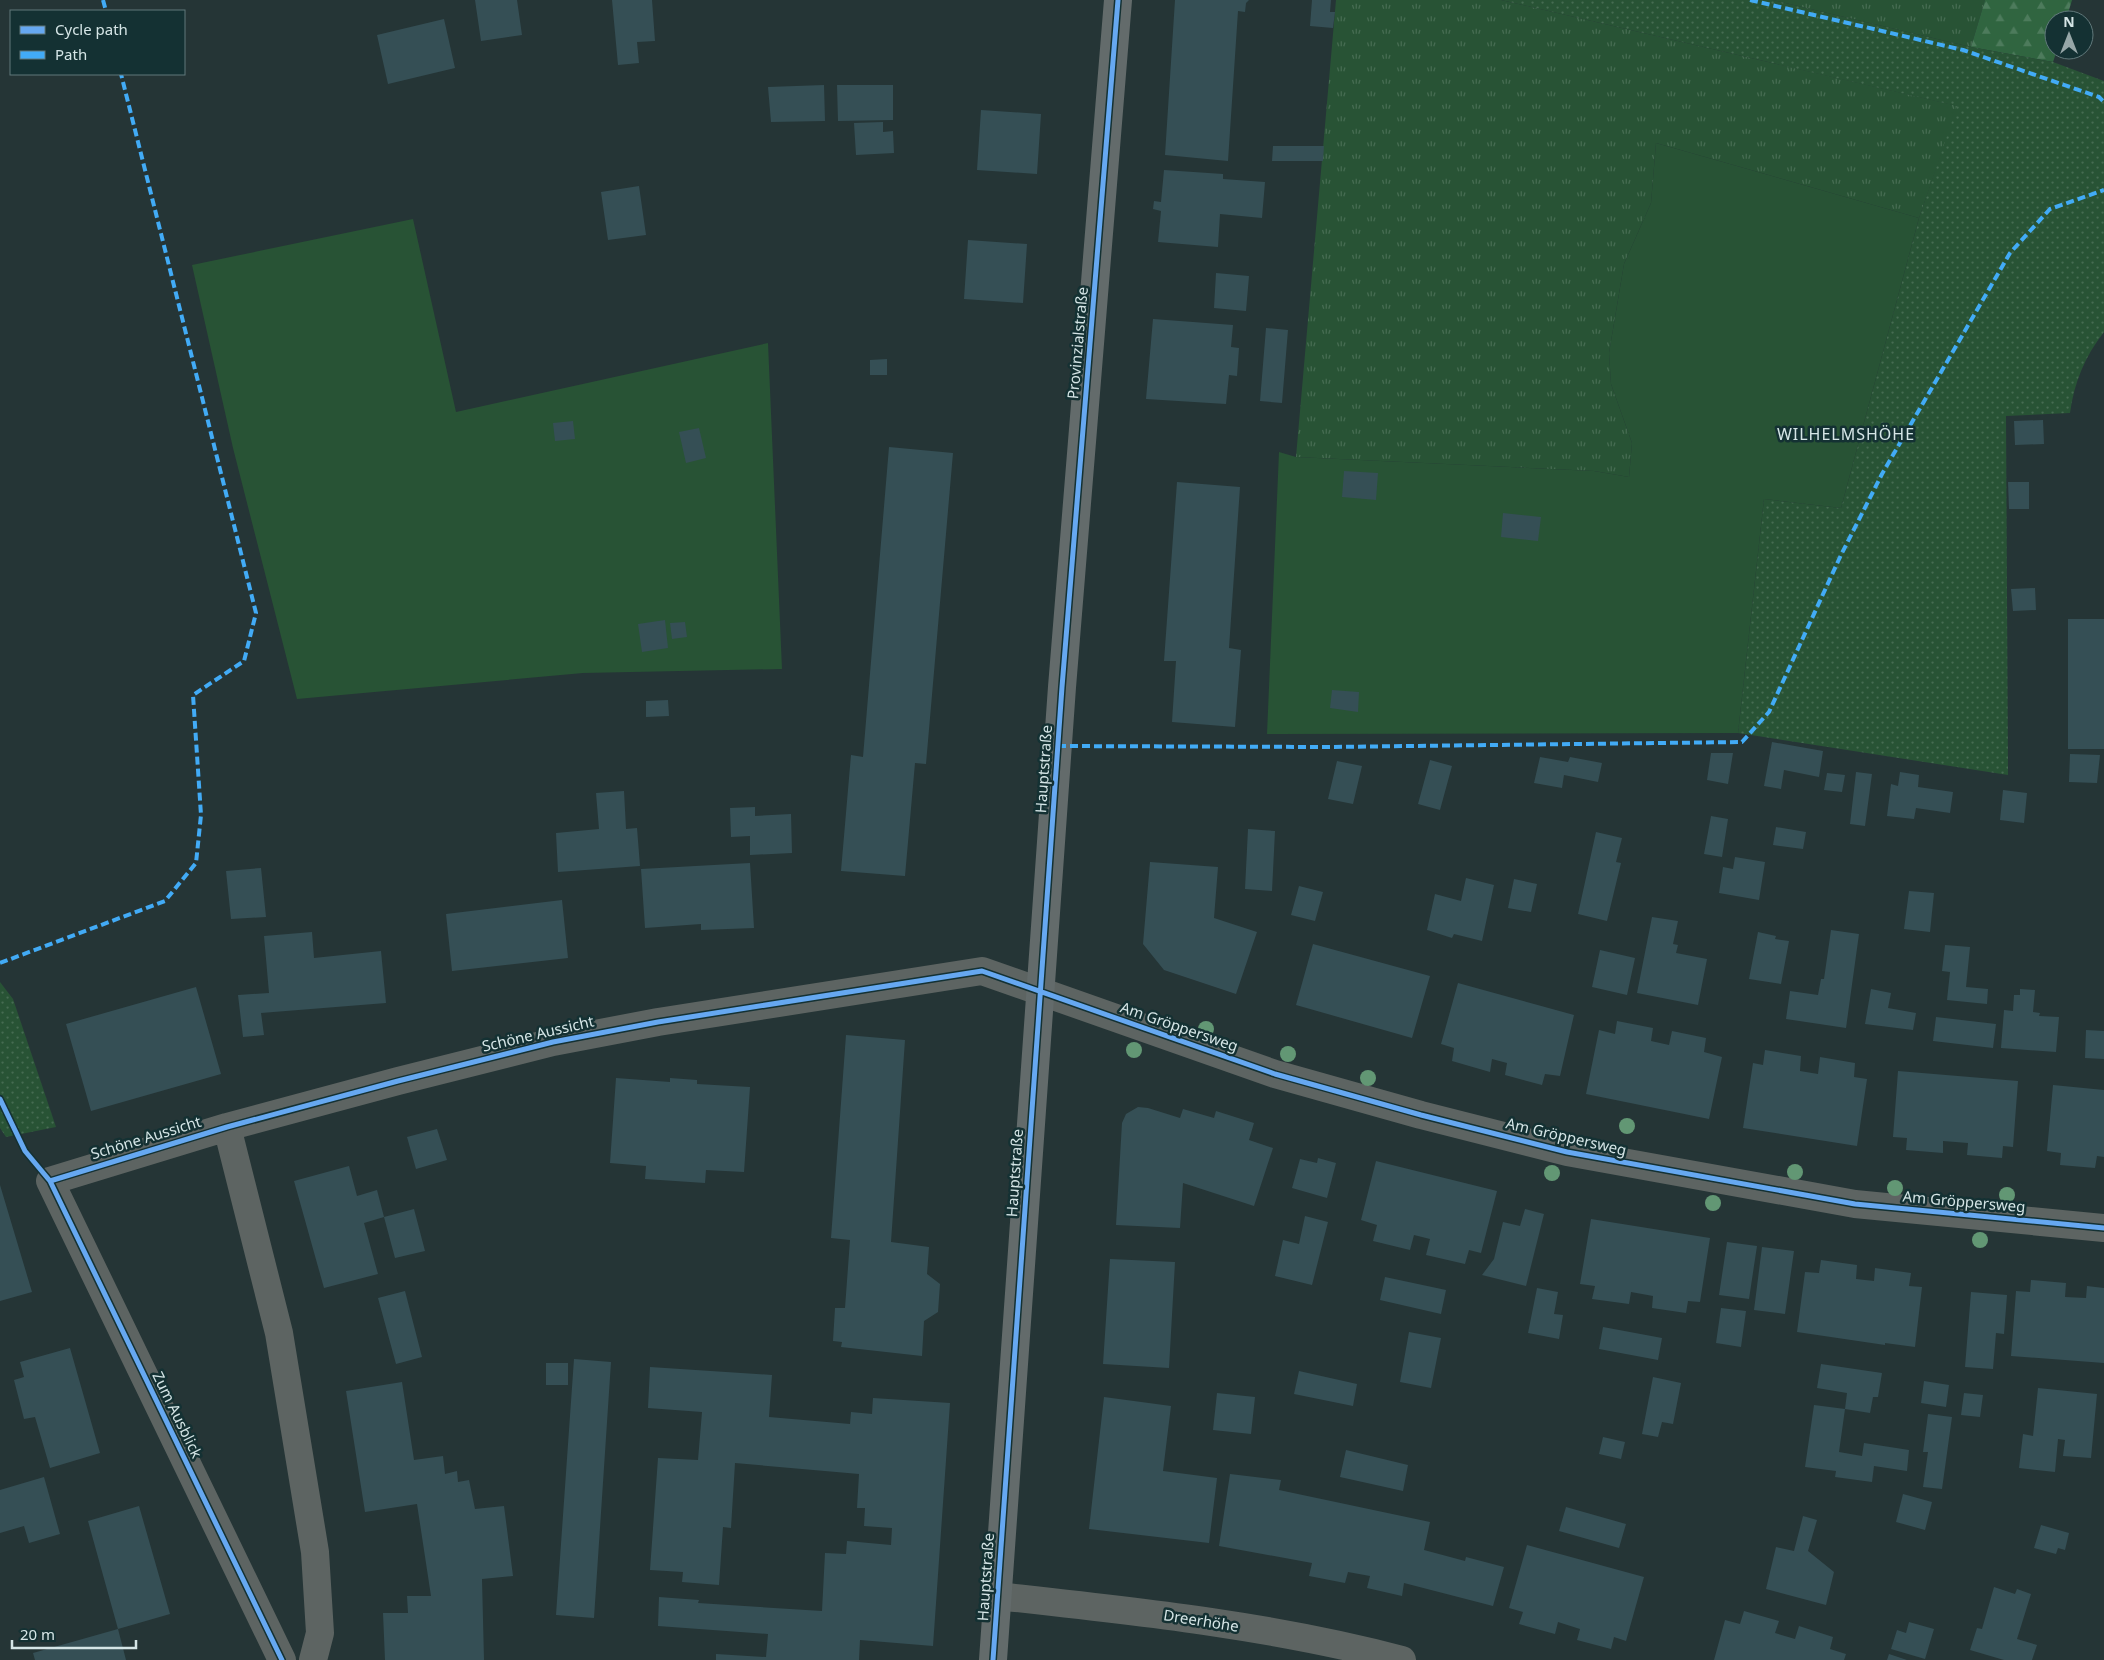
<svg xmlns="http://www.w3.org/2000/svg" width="2104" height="1660" font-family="'Noto Sans',sans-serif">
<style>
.grass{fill:url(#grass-tufts)}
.forest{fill:url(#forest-firs)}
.park{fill:url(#park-dots)}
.garden{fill:#285335}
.building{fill:#354f55}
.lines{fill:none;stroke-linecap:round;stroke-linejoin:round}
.street{stroke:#5d6462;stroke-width:28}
.primary{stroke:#636b6b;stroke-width:28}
.quiet{stroke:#42abf6;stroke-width:4;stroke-dasharray:8 4;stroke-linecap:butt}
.cycleway-casing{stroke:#143133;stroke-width:8}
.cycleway{stroke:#66a8f1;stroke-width:5}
.tree{fill:#629774}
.labels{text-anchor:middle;stroke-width:5;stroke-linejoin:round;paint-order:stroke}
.street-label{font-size:15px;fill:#d5e5e6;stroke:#143133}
.neighbourhood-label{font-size:16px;letter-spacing:1px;fill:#d5e5e6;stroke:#143133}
</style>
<defs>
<pattern id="grass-tufts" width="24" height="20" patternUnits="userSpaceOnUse" patternTransform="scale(1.25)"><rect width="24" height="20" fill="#285335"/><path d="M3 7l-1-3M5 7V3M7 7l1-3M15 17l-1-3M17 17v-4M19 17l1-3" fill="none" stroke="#466c52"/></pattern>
<pattern id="forest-firs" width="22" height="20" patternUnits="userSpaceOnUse" patternTransform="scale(1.25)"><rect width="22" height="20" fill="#306540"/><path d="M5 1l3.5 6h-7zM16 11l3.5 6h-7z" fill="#4d7b5c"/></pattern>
<pattern id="park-dots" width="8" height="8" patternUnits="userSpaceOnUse" patternTransform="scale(1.25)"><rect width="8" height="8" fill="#285335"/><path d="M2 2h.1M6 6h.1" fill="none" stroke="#466c52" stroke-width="1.8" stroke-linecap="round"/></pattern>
</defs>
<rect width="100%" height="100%" fill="#253536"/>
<path class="grass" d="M1336,0H1501L1958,106L1919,218L1656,143L1651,203L1624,264L1609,353L1611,384L1632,443L1629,477L1594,471L1296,457Z
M1773,0H1985L1971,47Z"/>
<path class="forest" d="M1985,0H2072L2066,20H2054V50H2057L2053,62L1971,47Z"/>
<path class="park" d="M1501,0H1773L1971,47L2053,62L2104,81V332C2085,356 2074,383 2070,413L2006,416L2008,775L1738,733L1764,499L1841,508L1919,218L1957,106Z
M0,982L13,999L56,1127L6,1137L0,1128Z"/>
<path class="garden" d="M1656,143L1919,218L1841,508L1764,499L1738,733L1267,734L1279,452L1296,457L1594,471L1629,477L1632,443L1611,384L1609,353L1624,264L1651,203Z
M413,219L456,412L768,343L782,669L583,673L297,699L233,448L192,265Z"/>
<path class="building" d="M475,0H517L522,35L481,41Z
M612,0H652L655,41L637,42L639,63L618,65Z
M1175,0H1249L1246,3L1245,12L1238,11L1228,161L1165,155Z
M1312,0H1331L1330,12H1335L1333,28L1310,26Z
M444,19L455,68L388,84L377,35Z
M824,85L825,121L771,122L768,87Z
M837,85H893V120L838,121Z
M981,110L1041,114L1037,174L977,170Z
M883,122V132L893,131L894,153L856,155L854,123Z
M1273,146H1324L1323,161H1272Z
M1164,170L1223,174V179L1265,182L1262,218L1220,214L1218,247L1158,242L1161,211L1153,209L1154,201L1161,202Z
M639,186L646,235L608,240L601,192Z
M968,240L1027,244L1023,303L964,299Z
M1216,273L1249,276L1246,311L1214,308Z
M1153,319L1233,325L1231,347L1239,348L1237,376L1229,375L1226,404L1146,399Z
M1266,328L1288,330L1282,403L1260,401Z
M887,359V375H870V360Z
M2043,420L2044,444L2015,445L2014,421Z
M573,421L575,439L555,441L553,423Z
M699,428L706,458L686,463L679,432Z
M889,447L953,453L926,764L915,763L905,876L841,871L851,755L863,757Z
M1344,471L1378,473L1376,500L1342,497Z
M1177,482L1240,487L1229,648L1241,650L1235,727L1172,722L1176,661H1164Z
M2008,482H2029V509H2009Z
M1503,513L1541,517L1538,541L1501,537Z
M2035,588L2036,610L2013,611L2011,589Z
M2068,619H2104V749H2068Z
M665,620L668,648L642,652L638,624Z
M685,622L687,637L672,639L670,623Z
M1332,690L1359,692L1358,712L1330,708Z
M668,700L669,716L646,717V701Z
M1772,742L1823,751L1819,777L1784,770L1781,789L1764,786Z
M1711,753H1733L1728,784L1707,780Z
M2070,754L2100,755L2097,783L2069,782Z
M1540,757L1568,762L1570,757L1602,763L1598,782L1564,775L1562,788L1534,783Z
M1430,760L1452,766L1440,810L1418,804Z
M1337,761L1362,766L1353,804L1328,799Z
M1856,772L1872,774L1865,826L1850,824Z
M1900,772L1919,775L1918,787L1953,792L1950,813L1916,808L1914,819L1887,816L1891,784L1898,786Z
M1827,773L1845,775L1842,792L1824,790Z
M2003,790L2027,793L2024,823L2000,820Z
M624,791L626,829L637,828L640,866L558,872L556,833L599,829L596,793Z
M755,807V816L791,814L792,853L750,855V836L731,837L730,808Z
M1711,816L1728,819L1722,857L1704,854Z
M1776,827L1806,832L1803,849L1773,845Z
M1248,829L1275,831L1272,891L1245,889Z
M1596,832L1622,838L1616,862L1621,863L1607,921L1578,914Z
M1735,857L1765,862L1759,900L1719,893L1723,867L1733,869Z
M1150,862L1218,867L1214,918L1257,932L1236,994L1164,970L1143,944Z
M750,863L754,928L701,930V924L645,928L641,869Z
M261,868L266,917L231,919L226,871Z
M1466,878L1494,885L1482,941L1454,934L1452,938L1427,930L1435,894L1461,901Z
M1514,879L1537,884L1531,912L1508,908Z
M1299,886L1323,892L1315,921L1291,915Z
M1909,891L1934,893L1930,932L1904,929Z
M562,900L568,958L452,971L446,914Z
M1652,917L1678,921L1673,944L1678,945L1676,953L1707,959L1698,1005L1637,993Z
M1831,930L1859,934L1846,1028L1786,1019L1790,991L1818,995L1821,979H1824Z
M312,932L314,958L381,951L386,1003L261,1013L264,1035L243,1037L238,995L269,993L264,936Z
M1758,932L1776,936L1775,939L1789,941L1781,984L1749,979Z
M1313,944L1430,976L1412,1038L1296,1005Z
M1945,945L1970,947L1966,987L1988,989L1987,1004L1947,1000L1950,972L1942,971Z
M1600,950L1635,958L1627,995L1592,987Z
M1458,983L1574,1015L1560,1076L1545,1074L1542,1085L1505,1075L1507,1063L1492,1059L1490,1072L1452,1061L1454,1048L1441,1044Z
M196,987L221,1074L91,1111L66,1024Z
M1871,989L1891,993L1888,1008L1916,1013L1913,1030L1865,1024Z
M2020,989L2035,990L2033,1012L2040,1013L2039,1016L2059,1017L2056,1052L2001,1048L2004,1010L2013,1011L2014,995H2020Z
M1936,1017L1996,1024L1993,1048L1933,1041Z
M1617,1021L1653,1028L1651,1041L1669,1045L1672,1031L1706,1038L1704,1052L1722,1057L1709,1119L1586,1094L1599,1030L1615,1034Z
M2086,1030L2104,1031V1059L2085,1058Z
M846,1035L905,1040L891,1242L929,1247L927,1274L940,1284L938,1312L924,1321L922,1356L841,1347L842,1342L833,1341L835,1308H845L850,1240L831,1238Z
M1765,1050L1801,1056L1800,1071L1818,1074L1820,1057L1855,1063L1854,1077L1867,1079L1857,1146L1743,1128L1753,1063L1763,1065Z
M1898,1071L2018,1081L2013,1147L2003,1146L2002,1158L1967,1155L1968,1143L1943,1141V1153L1906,1150L1907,1138L1893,1137Z
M616,1078L670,1082V1078L697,1080V1084L750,1087L744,1172L706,1170L705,1183L645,1179L646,1166L610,1163Z
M2053,1085L2104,1090V1157L2097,1156L2095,1168L2060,1165L2061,1153L2047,1151Z
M1138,1107L1148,1108L1180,1118L1183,1109L1214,1118L1216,1111L1254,1123L1249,1140L1273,1148L1254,1206L1183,1183L1180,1228L1116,1225L1122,1123L1126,1114Z
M437,1129L447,1160L416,1169L407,1137Z
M1318,1158L1336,1163L1327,1198L1292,1188L1300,1159L1317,1163Z
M1376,1161L1497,1191L1481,1253L1469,1250L1465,1264L1426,1255L1430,1239L1414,1235L1410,1250L1373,1241L1377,1225L1361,1220Z
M349,1166L357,1196L377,1190L384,1217L364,1223L378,1274L324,1288L294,1181Z
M0,1185L32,1292L0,1301Z
M414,1209L425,1251L395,1258L384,1217Z
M1525,1209L1544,1214L1526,1286L1482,1275L1494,1259L1503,1222L1520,1226Z
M1305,1216L1328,1222L1312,1285L1275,1276L1283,1240L1299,1244Z
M1591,1219L1710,1238L1700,1302L1688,1301L1686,1313L1652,1308L1653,1296L1631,1292L1629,1304L1592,1299L1595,1286L1580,1284Z
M1727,1242L1757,1246L1749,1299L1719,1295Z
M1762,1247L1794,1251L1785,1314L1754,1310Z
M1110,1259L1175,1262L1169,1368L1103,1364Z
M1821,1260L1857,1265L1856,1279L1874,1281L1875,1268L1911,1273L1909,1286L1922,1287L1915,1347L1885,1343V1345L1797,1332L1805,1272L1819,1273Z
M1385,1277L1446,1290L1441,1314L1380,1300Z
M2031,1280L2066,1283L2065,1297L2086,1298L2087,1286L2104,1288V1363L2011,1356L2016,1291L2030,1292Z
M1537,1288L1558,1292L1554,1314L1563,1315L1559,1339L1528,1333Z
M405,1291L422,1357L396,1364L378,1298Z
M1971,1292L2007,1295L2004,1334L1996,1333L1993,1369L1965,1367Z
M1721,1308L1746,1311L1741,1347L1716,1343Z
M1603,1327L1662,1338L1658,1360L1599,1349Z
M1409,1332L1441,1338L1431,1388L1400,1382Z
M70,1348L100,1453L50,1468L35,1417L24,1419L14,1380L24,1377L20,1362Z
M574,1359L611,1362L594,1618L556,1615Z
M546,1363H568V1385H546Z
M1821,1364L1882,1373L1878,1397H1873L1870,1413L1845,1409L1847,1393L1817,1388Z
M650,1367L772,1375L769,1417L850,1424L851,1412L872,1414L873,1398L950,1403L933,1646L860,1640L859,1660H716V1654L766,1657L768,1634L658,1626L659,1597L699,1600L698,1603L822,1611L825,1553L846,1554L847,1541L891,1545L892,1528L864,1526L865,1508H857L859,1474L735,1463L731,1528L723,1527L719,1585L682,1582L683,1572L650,1570L658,1458L698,1460L702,1412L648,1408Z
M1299,1371L1357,1384L1353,1406L1294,1394Z
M1653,1377L1681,1383L1673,1424L1662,1422L1658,1437L1642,1434Z
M1924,1381L1949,1385L1946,1407L1921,1403Z
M402,1382L414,1460L443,1456L445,1474L457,1471L458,1482L469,1480L475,1509L504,1506L513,1576L482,1579L484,1660H385L383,1613H408L407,1596H431L417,1504L365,1512L346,1391Z
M2038,1388L2097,1394L2091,1458L2063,1456L2065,1440L2058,1439L2055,1472L2019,1468L2023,1434L2033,1436Z
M1217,1393L1255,1397L1251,1434L1213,1430Z
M1964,1393L1983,1395L1980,1417L1961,1415Z
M1104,1397L1171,1406L1163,1471L1217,1478L1209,1543L1089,1529Z
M1814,1405L1845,1409L1839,1452L1862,1456L1864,1443L1909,1450L1907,1471L1874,1466L1872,1482L1835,1477L1836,1471L1805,1467Z
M1928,1414L1952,1417L1942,1489L1923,1487L1928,1452H1923Z
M1603,1437L1625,1442L1621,1459L1599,1454Z
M1346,1450L1408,1465L1403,1491L1340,1477Z
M1230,1474L1281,1480L1279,1490L1430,1522L1424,1550L1465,1561L1466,1557L1504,1567L1493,1606L1404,1583L1402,1596L1367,1588L1370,1576L1348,1572L1345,1583L1309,1576L1312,1563L1219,1546Z
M44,1477L60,1534L29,1543L24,1526L0,1533V1490Z
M1903,1494L1932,1502L1925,1530L1896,1522Z
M139,1506L170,1614L118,1629L88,1521Z
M1566,1507L1626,1524L1619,1548L1559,1531Z
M1803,1516L1817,1520L1808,1551L1834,1572L1826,1605L1766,1589L1776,1547L1794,1551Z
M2041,1525L2069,1533L2065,1550L2058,1548L2056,1554L2034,1548Z
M1527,1545L1644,1577L1626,1641L1614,1637L1611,1649L1577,1640L1580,1629L1558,1622L1555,1634L1519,1624L1523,1612L1509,1608Z
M1994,1587L2015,1594L2017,1589L2031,1594L2017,1639L2037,1645L2032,1660H2004L1970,1650L1977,1628L1982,1629Z
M1744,1611L1779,1621L1775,1633L1795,1639L1799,1626L1833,1637L1830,1649L1846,1654L1844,1660H1714L1725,1620L1740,1624Z
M1909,1622L1934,1629L1925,1659L1891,1649L1897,1630L1906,1633Z
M118,1629L126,1660H35L33,1653Z
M1889,1654L1907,1660H1887Z"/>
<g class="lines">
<path class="street" d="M227,1127L279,1333L315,1552L320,1633L313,1660
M998,1596C1133,1611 1270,1625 1402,1660
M282,1660L50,1181L227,1127L398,1081L553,1042L658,1022L982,971L1275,1074L1421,1115L1567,1152L1855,1204L2104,1228"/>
<path class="primary" d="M993,1660L1062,687L1118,0"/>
<path class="quiet" d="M103,0L106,11
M1750,0L1963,50L2099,97L2104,102
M1058,746L1327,747L1742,742L1769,712L1841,555L1882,474L2010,253L2050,209L2104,190
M0,963L165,901L196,863L201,815L193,695L244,661L256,613L121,74"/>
<g class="cycleway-casing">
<path id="cycleway" d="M0,1099L25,1151L50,1181L282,1660
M50,1181L227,1127L398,1081L553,1042L658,1022L982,971L1275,1074L1421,1115L1567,1152L1855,1204L2104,1228
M993,1660L1062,687L1118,0"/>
</g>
<use href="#cycleway" class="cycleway"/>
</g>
<g class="tree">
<circle cx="1206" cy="1029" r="8"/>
<circle cx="1134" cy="1050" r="8"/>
<circle cx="1288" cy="1054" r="8"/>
<circle cx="1368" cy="1078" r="8"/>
<circle cx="1627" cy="1126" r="8"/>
<circle cx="1795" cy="1172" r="8"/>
<circle cx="1552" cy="1173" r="8"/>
<circle cx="1895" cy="1188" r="8"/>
<circle cx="2007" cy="1195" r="8"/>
<circle cx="1713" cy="1203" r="8"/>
<circle cx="1980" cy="1240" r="8"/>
</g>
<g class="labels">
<g class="street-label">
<text transform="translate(1078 343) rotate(-85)" y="5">Provinzialstraße</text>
<text transform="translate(1044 769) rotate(-86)" y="5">Hauptstraße</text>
<text transform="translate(1179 1027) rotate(19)" y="5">Am Gröppersweg</text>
<text transform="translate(538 1034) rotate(-13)" y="5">Schöne Aussicht</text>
<text transform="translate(1566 1137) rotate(13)" y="5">Am Gröppersweg</text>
<text transform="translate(146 1138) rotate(-17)" y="5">Schöne Aussicht</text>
<text transform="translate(1015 1173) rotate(-86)" y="5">Hauptstraße</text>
<text transform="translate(1964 1202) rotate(5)" y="5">Am Gröppersweg</text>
<text transform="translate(177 1415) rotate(64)" y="5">Zum Ausblick</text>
<text transform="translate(986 1577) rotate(-86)" y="5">Hauptstraße</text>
<text transform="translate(1201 1621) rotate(9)" y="5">Dreerhöhe</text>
</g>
<g class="neighbourhood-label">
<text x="1846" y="440">WILHELMSHÖHE</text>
</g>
</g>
<rect x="10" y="10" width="175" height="65" fill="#143133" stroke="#61797b"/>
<rect x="20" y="26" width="25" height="8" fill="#66a8f1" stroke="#61797b"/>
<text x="55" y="35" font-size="15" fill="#d5e5e6">Cycle path</text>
<rect x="20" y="51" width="25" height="8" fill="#42abf6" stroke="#61797b"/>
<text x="55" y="60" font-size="15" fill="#d5e5e6">Path</text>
<g transform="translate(2069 35)"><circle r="24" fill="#143133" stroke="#61797b"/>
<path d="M0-4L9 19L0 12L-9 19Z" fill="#97a7a8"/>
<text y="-8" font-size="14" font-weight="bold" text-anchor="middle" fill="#d5e5e6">N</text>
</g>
<path d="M12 1640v8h124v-8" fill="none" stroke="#d5e5e6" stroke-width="2.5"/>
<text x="20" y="1640" font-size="15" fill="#d5e5e6" stroke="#143133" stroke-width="4" paint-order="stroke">20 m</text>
</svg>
